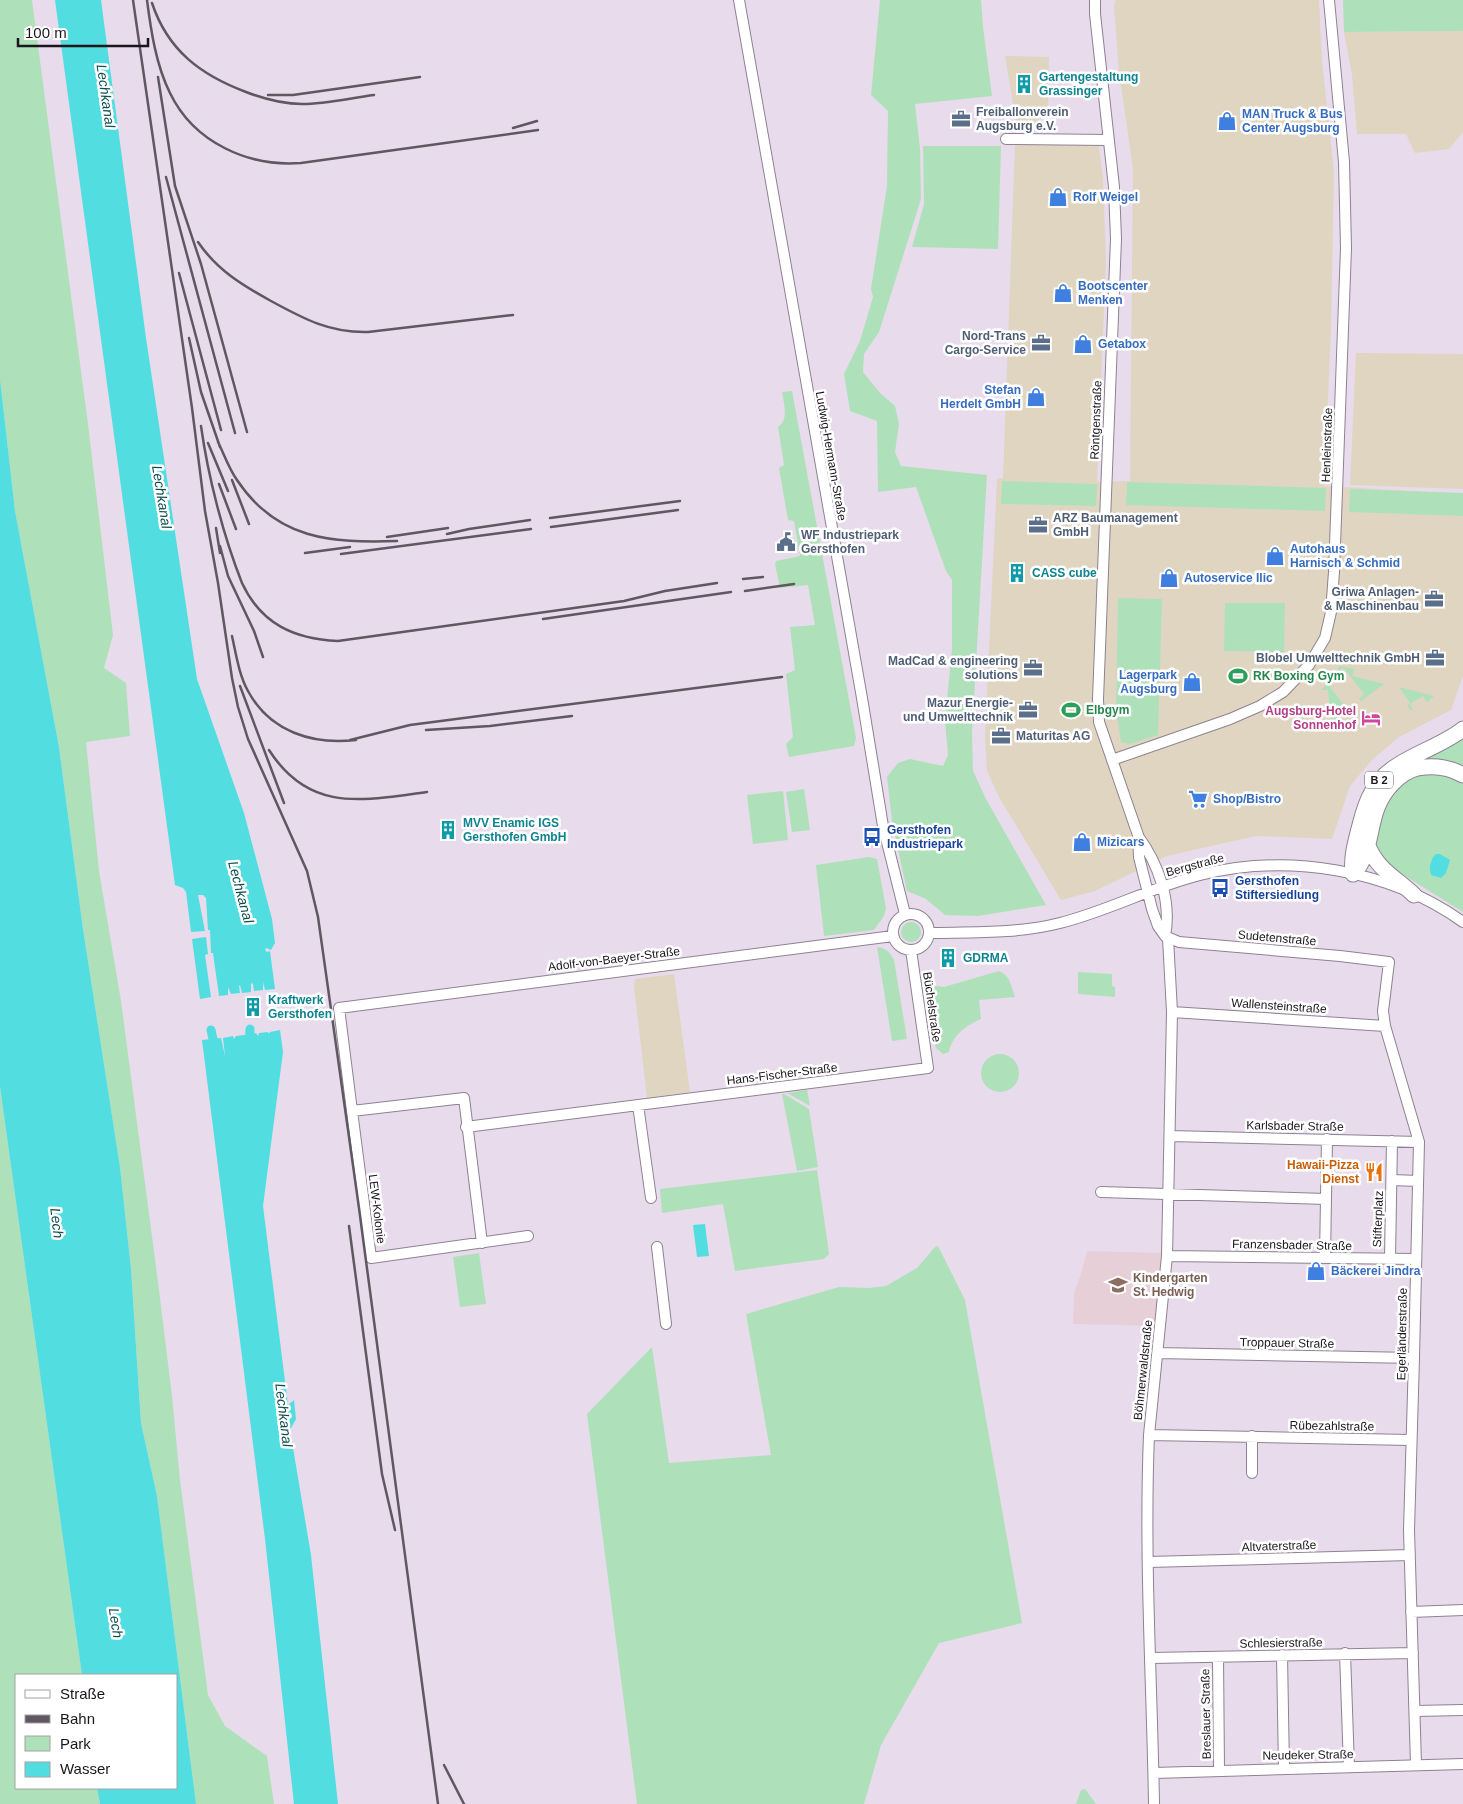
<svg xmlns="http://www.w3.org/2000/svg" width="1463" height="1804" font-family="Arial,sans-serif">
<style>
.commercial{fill:#e0d5c1}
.education{fill:#e7cfd8}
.green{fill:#aee1ba}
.water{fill:#52dee1}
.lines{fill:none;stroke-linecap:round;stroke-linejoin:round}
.canal{stroke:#52dee1;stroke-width:9}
.minor-casing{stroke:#8e8292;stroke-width:12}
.highway-casing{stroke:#8e8292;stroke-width:17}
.minor{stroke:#fff;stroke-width:10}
.highway{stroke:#fff;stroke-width:15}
.rail{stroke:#5f5761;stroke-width:2.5}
.labels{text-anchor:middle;stroke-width:5;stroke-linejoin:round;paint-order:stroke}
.shield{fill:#fff;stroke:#5f5c60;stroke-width:1}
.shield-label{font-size:11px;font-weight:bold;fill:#1b161c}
.culture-label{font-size:12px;font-weight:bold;fill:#0d838f;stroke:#fff;text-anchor:start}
.service-label{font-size:12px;font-weight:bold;fill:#4e5e75;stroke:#fff;text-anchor:end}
.shop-label{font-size:12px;font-weight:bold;fill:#366cbe;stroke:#fff;text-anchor:start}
.street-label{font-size:12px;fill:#1b161c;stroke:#fff}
.leisure-label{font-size:12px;font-weight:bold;fill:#27864d;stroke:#fff;text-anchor:start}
.hotel-label{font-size:12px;font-weight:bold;fill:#b23c85;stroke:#fff;text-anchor:end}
.transit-label{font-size:12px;font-weight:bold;fill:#164399;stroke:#fff;text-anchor:start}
.food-label{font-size:12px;font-weight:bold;fill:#c56008;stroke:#fff;text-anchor:end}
.education-label{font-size:12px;font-weight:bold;fill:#785e54;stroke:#fff;text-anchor:start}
.water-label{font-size:14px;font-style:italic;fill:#104d4f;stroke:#fff}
</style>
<rect width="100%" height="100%" fill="#e8dbec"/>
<path class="commercial" d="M1116,0H1319L1322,61L1334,172L1331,330L1324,486L1463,494V676L1451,710L1399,737L1372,760L1350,786L1332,839L1256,836L1167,856L1095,891L1061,900L999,797L987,771L985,737L997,479L1003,478L1015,144L1099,146L1103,179L1106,261L1097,482L1130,481L1133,169L1119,72L1114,6Z
M1463,31V132L1449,149L1415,153L1406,134H1357L1352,75L1344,32Z
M1005,56L1049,57L1048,115H1039V128H1017Z
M1356,353L1463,354V489L1350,485Z
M674,974L690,1092L647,1098L634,986L635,979Z"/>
<path class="education" d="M1087,1251L1162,1253L1154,1326L1073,1324L1074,1293L1080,1277Z"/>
<path class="green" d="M0,0H32L88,424L113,635L104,668L126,683L130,736L86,742L99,871L121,1001L158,1282L172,1396L180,1480L208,1695L225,1726L267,1756L274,1804H196L157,1496L141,1423L131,1269L120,1167L83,929L59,747L15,511L0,379Z
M880,0H981L983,27L992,96L915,104L920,148L921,199L879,332L864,354L863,372L880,393L895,406L899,424L895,452L901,466L987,475L972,733L973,771L986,799L1046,905L978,916L945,915L926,899L907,891L892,821L887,777L898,763L910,759L943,766L948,755L945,720L952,649V580L946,571L916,487L878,492L877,421L850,411L844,374L860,341L873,297L871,289L887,186L888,111L871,95Z
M1343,0H1463V31L1344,32Z
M923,146H1001L998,249L912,247L924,204Z
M792,391L856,738L854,746L789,757L786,744L793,737L786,674L795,670L790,627L815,625L808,585L780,588L775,564L776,561L800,556L794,521L788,520L779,468L784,465L778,427C789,420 784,404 782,392Z
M1002,481L1097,484L1096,506L1001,504Z
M1127,482L1326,488L1325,511L1126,505Z
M1350,489L1463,493V516L1349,512Z
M1118,598L1162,599L1158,735L1130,744L1121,742L1116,709Z
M1225,603H1285L1284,652L1224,651Z
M1340,666L1354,669L1352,676L1384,684L1361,701L1359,699L1364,694L1344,668L1338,672L1337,669Z
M1331,679L1333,680L1328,684L1346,708L1352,704L1353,706L1331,723L1328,690H1321Z
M1399,687L1434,696L1427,702L1423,696L1410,704L1413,710H1410L1407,705L1410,703Z
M1463,734V771L1412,767L1385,780Z
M1440,772L1463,782V912L1389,866L1378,857L1374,835L1384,801L1409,778L1423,773Z
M804,789L810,830L792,832L786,792Z
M783,791L788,840L753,844L747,795Z
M869,857L877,859L886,908L884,916L874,930L824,936L816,865Z
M901 932a10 10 0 1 1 20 0a10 10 0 1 1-20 0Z
M877,947C886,948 890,952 894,960L907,1039L892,1041Z
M999,971C1010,975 1011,986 1015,997L979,1000L981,1019C966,1025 952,1036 949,1052L943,1054L936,1048L934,1042L926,986L928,985L944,987Z
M1078,972L1112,974V986L1115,987V997L1078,994Z
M981 1073a19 19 0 1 1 38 0a19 19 0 1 1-38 0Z
M0,1087L82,1675H16V1788H97L100,1804H0Z
M807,1090L810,1106L787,1093Z
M782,1094H784L809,1109L818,1167L797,1171Z
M817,1170L828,1246L829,1254L824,1259L735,1271L723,1204L662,1213L660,1189Z
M938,1246L965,1300L1022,1623L939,1643L881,1745L864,1804H637L587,1414L652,1347L669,1463L771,1455L746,1314L839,1287L869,1288L886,1286L917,1268L935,1247Z
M479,1253L486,1304L460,1307L453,1257Z
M1085,1789L1096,1804H1076L1081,1790Z"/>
<path class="water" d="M55,0H101L146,338L197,679L244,813L272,919L275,943L271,950L266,948L265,950L267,952L270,951L275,989L265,990L263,982V990L254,991L253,984L251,983V992L242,993L240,985L239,986L240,993L231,994L228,987V995L219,996L213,953H211L210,930H208L206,898L203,895H198L205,931L191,932L186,892L183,888L175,885Z
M0,379L15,511L59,747L83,929L120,1167L131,1269L141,1423L157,1496L196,1804H100L97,1788H176V1675H82L0,1087Z
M1436,854H1440L1450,860L1446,873L1441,878L1431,875C1429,869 1430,859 1436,854Z
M206,937L208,954L205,955L211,997L200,999L192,939Z
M280,1030L283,1052L263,1206L288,1405L294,1400L296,1419L290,1430L311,1555L338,1804H294L265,1539L202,1040L221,1038L225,1056L223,1038L233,1036L234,1039L236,1036L245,1035L246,1038L247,1035L256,1033L258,1036L259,1033L268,1032L269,1034L270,1032Z
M705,1224L709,1256L697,1257L693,1225Z"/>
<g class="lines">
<path class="canal" d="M211,1030L213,1039
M249,1046L250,1029"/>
<g class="minor-casing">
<path id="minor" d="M739,0L862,698L883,826L905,914
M1095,0V14L1114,187L1116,239L1098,699L1099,722L1138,835L1139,857L1152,909L1158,926L1165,936L1179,942L1340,956L1389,962L1383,1011L1385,1026L1419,1142L1414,1358L1409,1530L1416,1765
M1006,139L1108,140
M1112,760L1230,719L1260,706L1283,692L1309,665L1325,638L1331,612L1334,572L1346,248L1344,162L1329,0
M1138,836C1158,863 1172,901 1165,936
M893 932a18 18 0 1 1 36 0a18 18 0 1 1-36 0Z
M929,933C973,932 1017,934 1060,923C1108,911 1152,887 1200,875C1287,853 1389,869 1463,922
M1172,1012L1385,1026
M638,1105L651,1198
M352,1111L339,1008L893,936
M466,1127L928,1068L911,950
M1170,1136L1419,1142
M1392,1180L1418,1181
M1101,1192L1326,1199
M482,1243L464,1098L352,1111L371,1258L528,1236
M657,1247L666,1324
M1167,1256L1416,1259
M1325,1258L1327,1139
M1390,1258L1392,1141
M1158,1353L1414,1358
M1149,1435L1411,1440
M1252,1473V1436
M1148,1562L1410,1555
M1411,1612L1463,1610
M1345,1653L1349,1767
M1282,1655L1284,1769
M1218,1657L1219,1770
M1151,1658L1413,1653
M1415,1711L1463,1710
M1154,1773L1463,1764
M1154,1804C1152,1681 1144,1558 1149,1435L1167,1256L1172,1012L1168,938"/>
</g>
<g class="highway-casing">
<path id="highway" d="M1367,843C1376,869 1395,877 1414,895
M1353,874C1351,856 1356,841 1360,825C1363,813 1366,802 1372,792C1388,759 1436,751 1463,729
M1353,874C1377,849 1364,813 1392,784C1399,777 1408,770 1418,768C1434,765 1449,767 1463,775"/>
</g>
<use href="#minor" class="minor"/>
<use href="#highway" class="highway"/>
<path class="rail" d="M133,0L192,408L205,511L218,583L232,678L238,707L248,739L307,871L318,917L359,1208L438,1804
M147,0C151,31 156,65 170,93C194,143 249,167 301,163L538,130
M152,3C168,51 201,75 246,92C264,99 282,104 302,104C326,104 350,98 374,95
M158,77L175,186L201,264L247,432
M268,95H293L420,77
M513,128L537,121
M166,177L235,433
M198,242C217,270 242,285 271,301C304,319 330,333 368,332L513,315
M179,273L221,430
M189,338L201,392L220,447
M201,426C208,476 223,535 242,583C261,624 294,639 338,641L624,601L665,591L717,583
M218,442C224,454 229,469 237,480C277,540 331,543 397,541
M208,443L228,491
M232,480L249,524
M219,484L236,529
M550,518L680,501
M551,527L678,510
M216,528L220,553
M447,534L469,529L530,520
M387,537L448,528
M220,546L228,576L254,631L263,657
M305,553L350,547
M341,554L531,529
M743,579L763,577
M745,591L794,584
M543,619L731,592
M232,636C236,654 239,675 248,691C270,732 313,745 356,740
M240,686L284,803
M426,730L490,726L572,716
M350,740L410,725L782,677
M269,750C310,814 364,800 427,792
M349,1226L382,1474L395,1530
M444,1765L464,1804"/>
</g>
<defs>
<g id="building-bare" transform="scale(1.5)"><path d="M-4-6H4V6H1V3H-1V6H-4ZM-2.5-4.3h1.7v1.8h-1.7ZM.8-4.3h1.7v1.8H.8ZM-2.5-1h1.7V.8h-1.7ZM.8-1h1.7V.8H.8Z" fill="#0f9aa8" stroke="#fff" stroke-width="2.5" paint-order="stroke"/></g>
<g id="office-bare" transform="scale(1.5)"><path d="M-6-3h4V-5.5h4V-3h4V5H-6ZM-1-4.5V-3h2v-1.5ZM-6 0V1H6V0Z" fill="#5c6f8a" stroke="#fff" stroke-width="2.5" paint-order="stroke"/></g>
<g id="shop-bare" transform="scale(1.5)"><path d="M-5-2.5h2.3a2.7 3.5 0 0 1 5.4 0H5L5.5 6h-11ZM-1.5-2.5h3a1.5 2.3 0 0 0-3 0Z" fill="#3f7fe0" stroke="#fff" stroke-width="2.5" paint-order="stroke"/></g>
<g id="civic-bare" transform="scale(1.5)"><path d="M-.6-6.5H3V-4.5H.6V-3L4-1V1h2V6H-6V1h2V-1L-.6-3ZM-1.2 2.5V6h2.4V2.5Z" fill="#5c6f8a" stroke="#fff" stroke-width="2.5" paint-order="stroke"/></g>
<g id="stadium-bare" transform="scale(1.5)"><path d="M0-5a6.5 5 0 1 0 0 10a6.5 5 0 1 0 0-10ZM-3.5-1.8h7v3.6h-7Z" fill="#2e9e5b" stroke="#fff" stroke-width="2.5" paint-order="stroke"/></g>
<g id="hotel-bare" transform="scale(1.5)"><path d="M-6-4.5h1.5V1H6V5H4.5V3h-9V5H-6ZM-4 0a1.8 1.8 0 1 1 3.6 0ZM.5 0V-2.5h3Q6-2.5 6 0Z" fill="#d1479c" stroke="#fff" stroke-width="2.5" paint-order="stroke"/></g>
<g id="supermarket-bare" transform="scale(1.5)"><path d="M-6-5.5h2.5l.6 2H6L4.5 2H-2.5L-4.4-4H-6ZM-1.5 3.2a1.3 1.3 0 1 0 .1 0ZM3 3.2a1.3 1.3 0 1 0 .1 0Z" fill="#3f7fe0" stroke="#fff" stroke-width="2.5" paint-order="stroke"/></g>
<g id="bus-bare" transform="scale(1.5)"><path d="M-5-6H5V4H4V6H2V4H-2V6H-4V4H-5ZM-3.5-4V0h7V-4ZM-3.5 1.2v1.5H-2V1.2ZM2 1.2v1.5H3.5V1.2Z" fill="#1a4fb4" stroke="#fff" stroke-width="2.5" paint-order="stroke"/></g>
<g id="restaurant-bare" transform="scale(1.5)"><path d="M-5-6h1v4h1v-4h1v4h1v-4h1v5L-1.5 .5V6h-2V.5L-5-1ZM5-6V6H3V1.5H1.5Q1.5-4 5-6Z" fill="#e8710a" stroke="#fff" stroke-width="2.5" paint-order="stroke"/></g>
<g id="school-bare" transform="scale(1.5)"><path d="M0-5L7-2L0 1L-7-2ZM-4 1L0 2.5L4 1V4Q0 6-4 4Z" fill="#8d6e63" stroke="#fff" stroke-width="2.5" paint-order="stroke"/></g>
</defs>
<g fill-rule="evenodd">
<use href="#building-bare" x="1024" y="84"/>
<use href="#office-bare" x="961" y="119"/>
<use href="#shop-bare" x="1227" y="121"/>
<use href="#shop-bare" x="1058" y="197"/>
<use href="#shop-bare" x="1063" y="293"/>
<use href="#office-bare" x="1041" y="343"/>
<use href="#shop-bare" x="1083" y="344"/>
<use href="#shop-bare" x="1036" y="397"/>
<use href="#office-bare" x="1038" y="525"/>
<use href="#civic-bare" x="786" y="542"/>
<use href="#shop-bare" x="1275" y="556"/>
<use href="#building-bare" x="1017" y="573"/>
<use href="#shop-bare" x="1169" y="578"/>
<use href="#office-bare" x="1434" y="599"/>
<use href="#office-bare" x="1435" y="658"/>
<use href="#office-bare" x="1033" y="668"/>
<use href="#stadium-bare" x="1238" y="676"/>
<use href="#shop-bare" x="1192" y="682"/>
<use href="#office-bare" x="1028" y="710"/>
<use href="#stadium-bare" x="1071" y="710"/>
<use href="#hotel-bare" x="1371" y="718"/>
<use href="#office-bare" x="1001" y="736"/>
<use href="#supermarket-bare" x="1198" y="799"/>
<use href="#building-bare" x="448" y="830"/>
<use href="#bus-bare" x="872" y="837"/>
<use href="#shop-bare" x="1082" y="842"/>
<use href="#bus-bare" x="1220" y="888"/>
<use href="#building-bare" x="948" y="958"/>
<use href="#building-bare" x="253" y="1007"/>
<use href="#restaurant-bare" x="1374" y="1172"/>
<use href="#shop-bare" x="1316" y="1271"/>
<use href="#school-bare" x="1118" y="1285"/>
</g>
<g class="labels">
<rect class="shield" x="1365" y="771.5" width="28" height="17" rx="4"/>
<g class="shield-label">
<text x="1379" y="784">B 2</text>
</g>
<g class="culture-label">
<text x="1039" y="81">Gartengestaltung<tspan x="1039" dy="14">Grassinger</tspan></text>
<text x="1032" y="577">CASS cube</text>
<text x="463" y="827">MVV Enamic IGS<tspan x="463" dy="14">Gersthofen GmbH</tspan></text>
<text x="963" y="962">GDRMA</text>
<text x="268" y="1004">Kraftwerk<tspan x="268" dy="14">Gersthofen</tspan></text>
</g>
<g class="service-label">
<text x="976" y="116" text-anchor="start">Freiballonverein<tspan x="976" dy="14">Augsburg e.V.</tspan></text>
<text x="1026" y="340">Nord-Trans<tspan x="1026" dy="14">Cargo-Service</tspan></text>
<text x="1053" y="522" text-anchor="start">ARZ Baumanagement<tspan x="1053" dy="14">GmbH</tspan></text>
<text x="801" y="539" text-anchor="start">WF Industriepark<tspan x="801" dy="14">Gersthofen</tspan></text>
<text x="1419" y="596">Griwa Anlagen-<tspan x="1419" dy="14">&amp; Maschinenbau</tspan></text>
<text x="1420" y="662">Blobel Umwelttechnik GmbH</text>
<text x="1018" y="665">MadCad &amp; engineering<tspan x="1018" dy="14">solutions</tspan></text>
<text x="1013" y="707">Mazur Energie-<tspan x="1013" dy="14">und Umwelttechnik</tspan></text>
<text x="1016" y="740" text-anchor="start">Maturitas AG</text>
</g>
<g class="shop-label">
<text x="1242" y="118">MAN Truck &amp; Bus<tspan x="1242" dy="14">Center Augsburg</tspan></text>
<text x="1073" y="201">Rolf Weigel</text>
<text x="1078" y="290">Bootscenter<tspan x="1078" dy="14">Menken</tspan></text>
<text x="1098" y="348">Getabox</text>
<text x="1021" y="394" text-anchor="end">Stefan<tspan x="1021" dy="14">Herdelt GmbH</tspan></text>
<text x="1290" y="553">Autohaus<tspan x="1290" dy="14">Harnisch &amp; Schmid</tspan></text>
<text x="1184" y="582">Autoservice Ilic</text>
<text x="1177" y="679" text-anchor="end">Lagerpark<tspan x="1177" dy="14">Augsburg</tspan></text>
<text x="1213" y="803">Shop/Bistro</text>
<text x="1097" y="846">Mizicars</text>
<text x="1331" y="1275">Bäckerei Jindra</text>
</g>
<g class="street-label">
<text transform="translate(1096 420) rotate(-88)" y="4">Röntgenstraße</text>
<text transform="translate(1327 445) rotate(-88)" y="4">Henleinstraße</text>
<text transform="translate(831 456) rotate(80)" y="4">Ludwig-Hermann-Straße</text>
<text transform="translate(1195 865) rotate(-15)" y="4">Bergstraße</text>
<text transform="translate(1277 938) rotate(5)" y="4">Sudetenstraße</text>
<text transform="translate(614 959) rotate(-7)" y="4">Adolf-von-Baeyer-Straße</text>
<text transform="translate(1279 1006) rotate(4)" y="4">Wallensteinstraße</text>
<text transform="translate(932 1007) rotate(82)" y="4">Büchelstraße</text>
<text transform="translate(782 1074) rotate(-7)" y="4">Hans-Fischer-Straße</text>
<text transform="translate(1295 1126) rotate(1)" y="4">Karlsbader Straße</text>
<text transform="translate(377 1209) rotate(83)" y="4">LEW-Kolonie</text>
<text transform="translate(1378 1219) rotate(-88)" y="4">Stifterplatz</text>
<text transform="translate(1292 1245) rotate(1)" y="4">Franzensbader Straße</text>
<text transform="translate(1402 1334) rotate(-89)" y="4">Egerländerstraße</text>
<text transform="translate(1287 1343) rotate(1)" y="4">Troppauer Straße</text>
<text transform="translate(1143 1370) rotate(-84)" y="4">Böhmerwaldstraße</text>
<text transform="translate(1332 1426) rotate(1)" y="4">Rübezahlstraße</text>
<text transform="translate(1279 1546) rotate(-2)" y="4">Altvaterstraße</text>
<text transform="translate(1281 1643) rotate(-1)" y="4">Schlesierstraße</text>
<text transform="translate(1206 1714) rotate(-91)" y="4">Breslauer Straße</text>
<text transform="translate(1308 1755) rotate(-1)" y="4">Neudeker Straße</text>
</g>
<g class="leisure-label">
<text x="1253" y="680">RK Boxing Gym</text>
<text x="1086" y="714">Elbgym</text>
</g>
<g class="hotel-label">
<text x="1356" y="715">Augsburg-Hotel<tspan x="1356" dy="14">Sonnenhof</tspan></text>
</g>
<g class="transit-label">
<text x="887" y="834">Gersthofen<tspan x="887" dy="14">Industriepark</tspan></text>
<text x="1235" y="885">Gersthofen<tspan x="1235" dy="14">Stiftersiedlung</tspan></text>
</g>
<g class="food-label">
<text x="1359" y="1169">Hawaii-Pizza<tspan x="1359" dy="14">Dienst</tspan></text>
</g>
<g class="education-label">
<text x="1133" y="1282">Kindergarten<tspan x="1133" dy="14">St. Hedwig</tspan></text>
</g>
<g class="water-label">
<text transform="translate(106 96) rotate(82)" y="5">Lechkanal</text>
<text transform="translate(162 497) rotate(81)" y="5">Lechkanal</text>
<text transform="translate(241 892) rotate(75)" y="5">Lechkanal</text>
<text transform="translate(57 1223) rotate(83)" y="5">Lech</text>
<text transform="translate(284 1415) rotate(83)" y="5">Lechkanal</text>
<text transform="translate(116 1623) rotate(81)" y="5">Lech</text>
</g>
</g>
<rect x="15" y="1674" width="162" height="115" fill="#ffffff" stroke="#a4a2a4"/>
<rect x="25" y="1690" width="25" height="8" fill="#ffffff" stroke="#a4a2a4"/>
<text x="60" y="1699" font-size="15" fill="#1b161c">Straße</text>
<rect x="25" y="1715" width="25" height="8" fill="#5f5761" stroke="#a4a2a4"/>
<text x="60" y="1724" font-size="15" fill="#1b161c">Bahn</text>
<rect x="25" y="1736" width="25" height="15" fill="#aee1ba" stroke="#a4a2a4"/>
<text x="60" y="1749" font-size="15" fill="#1b161c">Park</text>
<rect x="25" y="1762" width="25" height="15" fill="#52dee1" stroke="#a4a2a4"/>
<text x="60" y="1774" font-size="15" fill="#1b161c">Wasser</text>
<path d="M18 38v8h130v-8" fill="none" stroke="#1b161c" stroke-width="2.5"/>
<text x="25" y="38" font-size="15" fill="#1b161c" stroke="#ffffff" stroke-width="4" paint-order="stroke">100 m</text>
</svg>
